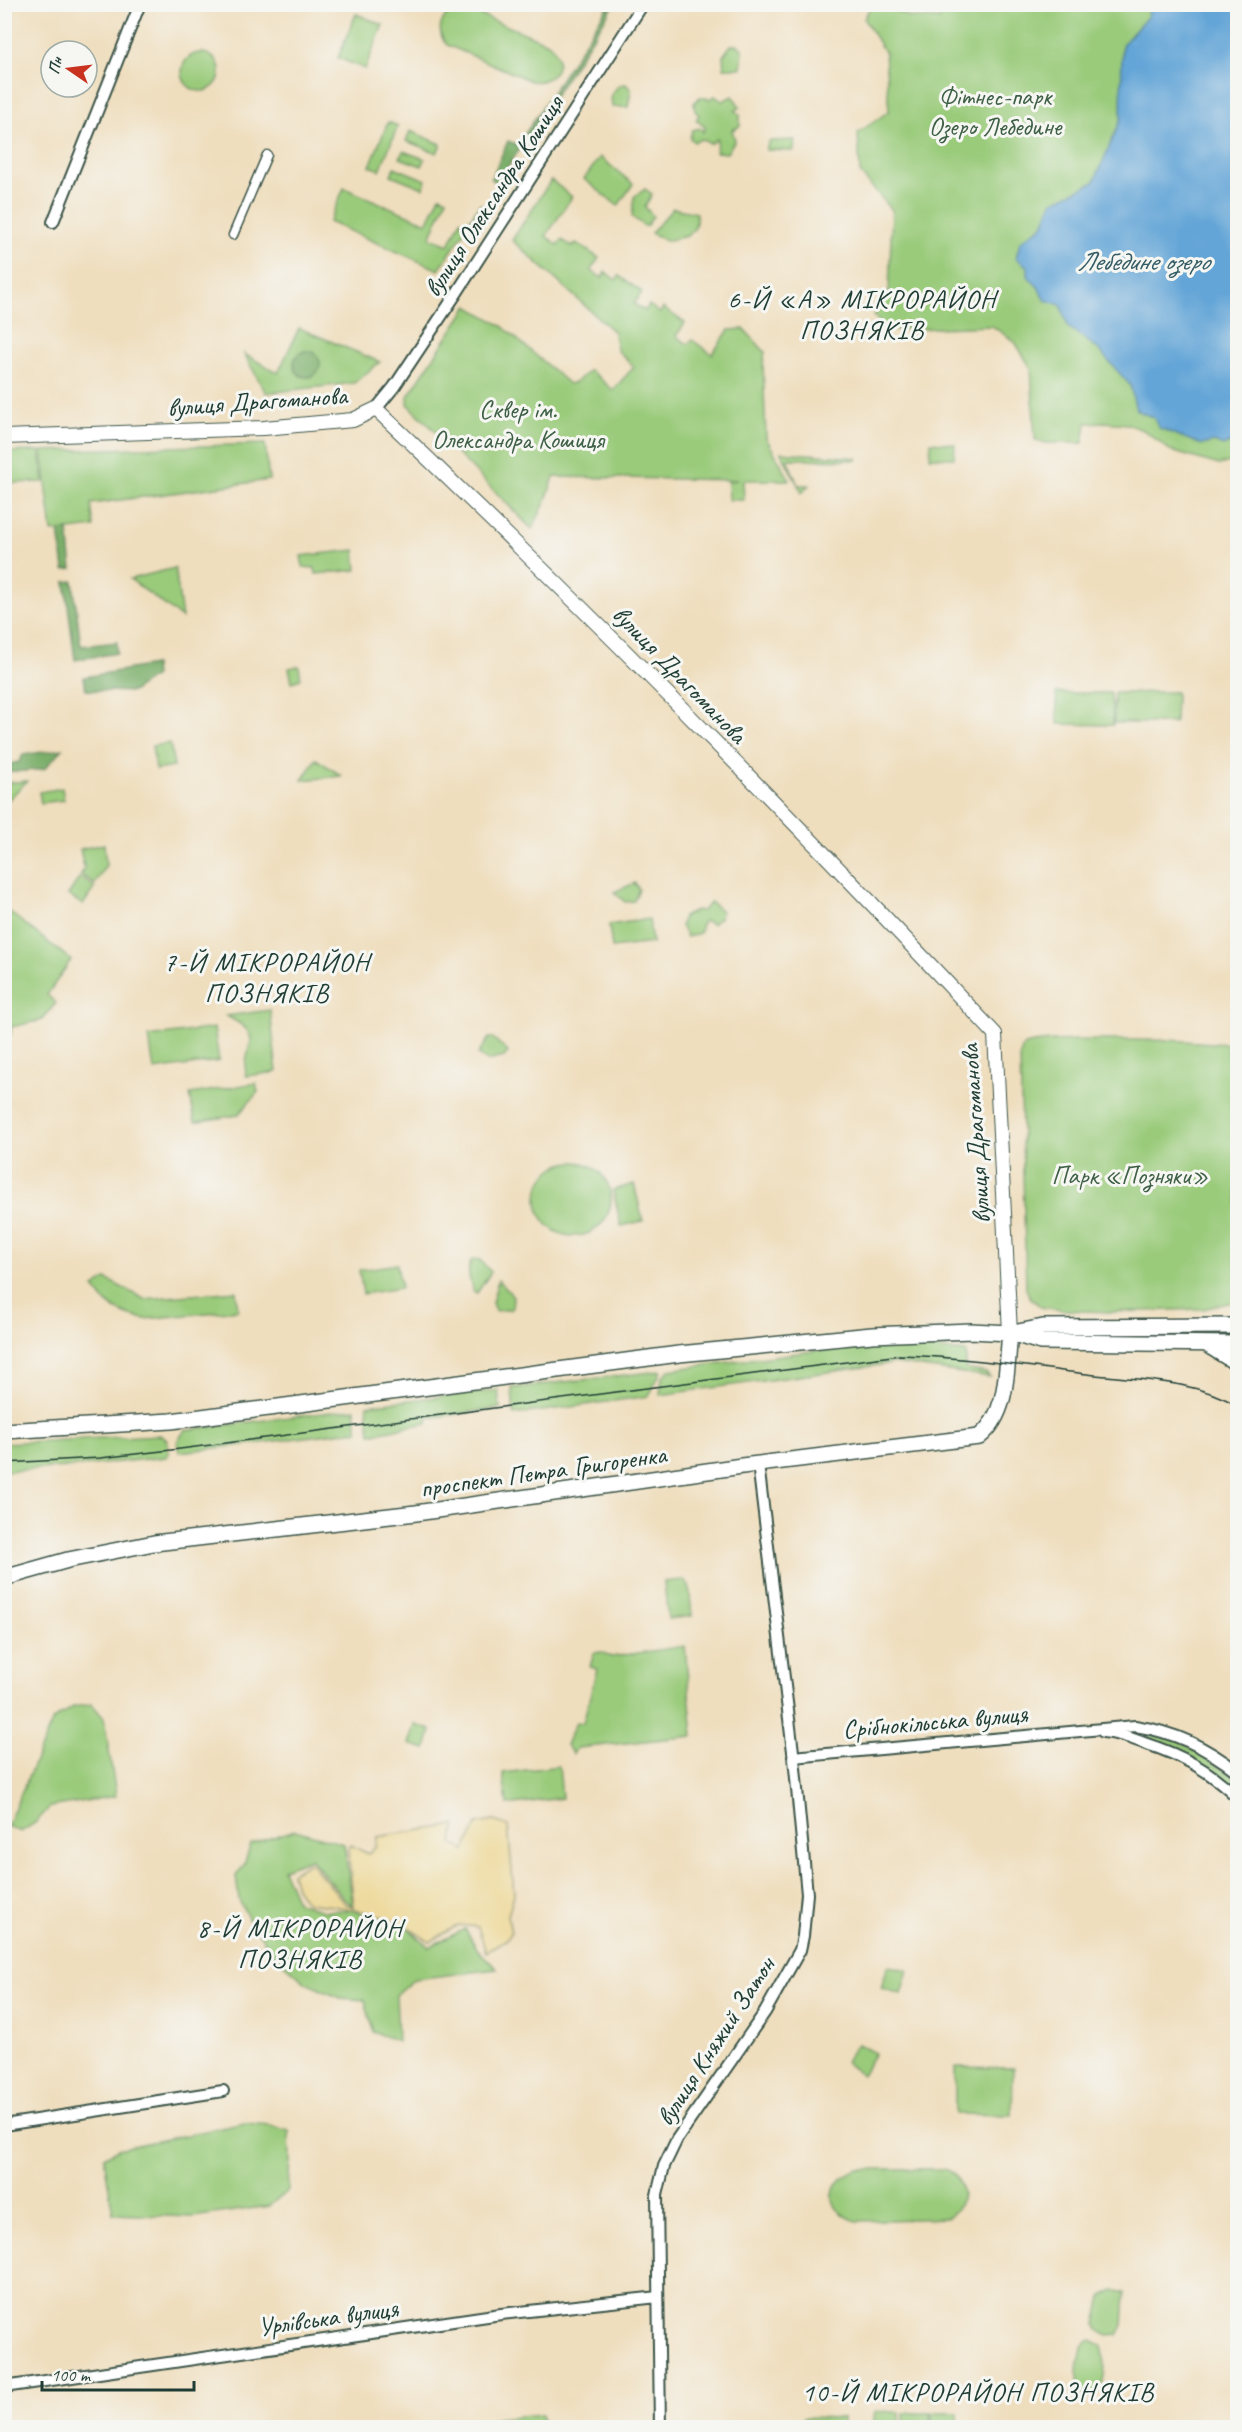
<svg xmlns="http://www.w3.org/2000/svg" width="1242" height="2432" font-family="Caveat,sans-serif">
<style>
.green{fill:#9acb7a;stroke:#5c8457;stroke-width:1.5}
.forest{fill:#7baf6a;stroke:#4d764f;stroke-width:1.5}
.sand{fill:#eeda9e;stroke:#868c69;stroke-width:1.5}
.water{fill:#64a5d7;stroke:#427186;stroke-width:1.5}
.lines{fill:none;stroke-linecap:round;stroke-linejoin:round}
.pedestrian-casing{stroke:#3e5549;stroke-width:11}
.minor-casing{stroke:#3e5549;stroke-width:14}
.tertiary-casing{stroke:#3e5549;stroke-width:16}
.secondary-casing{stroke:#3e5549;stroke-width:18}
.pedestrian{stroke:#fff;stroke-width:8}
.minor{stroke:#fff;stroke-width:10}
.tertiary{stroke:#fff;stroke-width:14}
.secondary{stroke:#fff;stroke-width:15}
.tram{stroke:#1f3d34;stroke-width:1.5}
.labels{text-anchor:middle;stroke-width:6;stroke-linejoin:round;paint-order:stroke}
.park-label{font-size:26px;fill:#3e6046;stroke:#f6f6f2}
.street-label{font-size:26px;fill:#1f3d34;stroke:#f6f6f2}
.water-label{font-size:27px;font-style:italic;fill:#345c65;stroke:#f6f6f2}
.neighbourhood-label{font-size:27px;letter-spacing:1.5px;fill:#1f3d34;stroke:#f6f6f2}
</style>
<rect width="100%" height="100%" fill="#f6f6f2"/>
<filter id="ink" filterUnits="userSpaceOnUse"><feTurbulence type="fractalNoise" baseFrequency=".0167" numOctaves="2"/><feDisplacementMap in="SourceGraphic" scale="12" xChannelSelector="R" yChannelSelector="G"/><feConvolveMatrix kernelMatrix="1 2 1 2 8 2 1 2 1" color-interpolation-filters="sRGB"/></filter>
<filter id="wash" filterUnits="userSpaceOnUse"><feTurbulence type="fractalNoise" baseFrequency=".008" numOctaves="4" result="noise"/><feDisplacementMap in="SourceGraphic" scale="24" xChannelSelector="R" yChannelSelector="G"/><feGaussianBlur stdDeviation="1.35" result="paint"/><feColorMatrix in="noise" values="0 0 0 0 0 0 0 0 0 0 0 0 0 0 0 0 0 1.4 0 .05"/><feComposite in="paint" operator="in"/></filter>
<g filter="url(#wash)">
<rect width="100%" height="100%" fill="#efdebe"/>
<path class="green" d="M944,4L1237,5V460L1219,465L1171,451L1145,431L1128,424L1104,422L1086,423L1083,443H1045L1035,440L1031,368L1015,342L992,326L887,330L874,316L889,292L892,210L860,173L858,133L889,111L885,53L864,19L871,5L888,6L909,17L940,19Z
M458,9L471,11L548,43C568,59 555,85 531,81L447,45C435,31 440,14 458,9Z
M356,14L383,25L365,69L338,58Z
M731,45H738L743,50L741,68H724L723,56Z
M182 72a19 19 0 1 1 38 0a19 19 0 1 1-38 0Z
M626,84L631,90L628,107H612L611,95L619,85Z
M715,96L722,101L733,96L740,107L735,111L740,115V126L732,130L735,140L727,153L716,152L717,139L710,144L702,139L694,142L690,138L692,130L700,128L703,132L705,127L696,120L699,115L695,111L694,103L700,97L710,99Z
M388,122L398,126L380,170L370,166Z
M410,131L441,144L437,153L406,141Z
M795,140L794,151L766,150L769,141Z
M403,151L425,159L422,166L400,158Z
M600,157L633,184L618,206L584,179Z
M394,167L426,180L423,188L391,175Z
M551,180L572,197L546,236L558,245L562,240L573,247L576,243L599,258L591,270L602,278L605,272L616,280L619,276L642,292L634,304L645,311L649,305L660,313L663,308L685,323L676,336L688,344L692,340L712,354L729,330L744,329L765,352L763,364L766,438L790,480H743L744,500H729L728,481L739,480L554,477L545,503L532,529L408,404V396L468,306L501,325L569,384L576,382L590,370L613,390L634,367L617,350L614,332L512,240Z
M344,188L427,223L440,196L447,199L430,238L449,245L461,220L468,222L480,204L482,205L439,270L329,222Z
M645,189L652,194L645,207L653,216L646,227L632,217L634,197Z
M673,208L697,213L695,228L687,236L666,241L651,233Z
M299,328L380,362L354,383L266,393L244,354L278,373Z
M931,442L955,444L954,458L930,457Z
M265,444L269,480L91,504L94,527L52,532L42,451Z
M40,451L44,482L5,483V452Z
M781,452L857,458V460L787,459L798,485H809L802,493Z
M355,550L357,570L316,574L315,568L303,567L301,556Z
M175,568L182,618L130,579Z
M299,666L301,679L292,682L289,668Z
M1176,692L1175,723H1114V693Z
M1056,693H1111L1113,725L1058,724Z
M170,743L174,767L156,770L152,746Z
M316,759L342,776L302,780Z
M27,781L5,803V783Z
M62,788L64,800L41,803L39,792Z
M104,844L106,865L95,884L81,875L84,867L80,849Z
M80,877L95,887L83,905L68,895Z
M635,883L639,889L634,901L625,902L614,892Z
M711,902L721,911L720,918L712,924L705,921L702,923L700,933L687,937L681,926L683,917L696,910L702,911Z
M4,908L71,960L47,995L56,1003L42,1020L11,1027V1034L5,1035Z
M649,919L652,943L612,948L609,925Z
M270,1010L277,1072L246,1076C241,1046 270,1037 226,1016Z
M214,1028L219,1061L154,1070L149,1037Z
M489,1038H493L508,1052L504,1057L487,1061L478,1054Z
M1168,1040L1227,1044L1230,1066H1237V1301L1203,1309L1109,1312L1062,1310L1041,1307L1030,1297L1026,1289L1020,1055L1023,1046C1037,1037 1144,1041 1168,1040Z
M256,1083L258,1092L238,1115L195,1122L190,1094Z
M537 1199a37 37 0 1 1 74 0a37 37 0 1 1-74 0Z
M634,1184L643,1221L621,1226L613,1190Z
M473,1259L480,1260L491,1272L477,1293L473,1291C470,1281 465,1267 473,1259Z
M397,1264L401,1288L363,1294L359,1270Z
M106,1279L144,1299L236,1291L238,1310L145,1319C123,1316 105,1306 94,1287Z
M498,1280L513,1296L512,1309L495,1311L492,1303Z
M872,1343L966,1352V1369L986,1373L990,1377L894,1363L660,1395L662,1377L669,1370Z
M661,1371L649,1396L514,1415L512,1388Z
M498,1390L500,1408L427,1418V1423L370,1434L367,1405Z
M355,1409L358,1430L261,1443L179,1452L177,1442L185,1430Z
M160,1435L167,1440L169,1454L166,1457L83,1466L5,1471V1443Z
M683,1580L689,1586L692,1616L668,1619L664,1582Z
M685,1646L693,1736L577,1748L573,1754L566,1745L576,1722L583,1723L597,1669L590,1667L594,1653L602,1652L611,1657Z
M92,1704L104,1718L116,1796L50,1807L35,1823L21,1832L7,1826L53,1720L73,1707Z
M415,1725L431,1730L426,1749L409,1744Z
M1134,1730L1178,1740L1232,1775L1237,1781V1793L1174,1749L1133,1732Z
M559,1766L562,1798L507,1805L503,1773Z
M295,1830L344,1844L353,1906L343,1897L311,1859L283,1869L297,1902L323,1911L351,1910L409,1929L429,1947L465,1929L478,1950L497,1969L414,1979L396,1995L398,2041L373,2032L365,2000L340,1998L306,1983L275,1956L249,1920L239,1900L236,1876L244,1865L251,1844Z
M888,1966L908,1970L901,1994L881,1988Z
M857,2044L875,2053L862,2075L845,2062Z
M955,2067L1013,2068L1012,2115L955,2114Z
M245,2123L270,2125L289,2131L290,2161L288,2190L269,2206L193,2217L113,2214L104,2157L118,2149Z
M857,2169H945C967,2180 967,2205 947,2218L857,2221C837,2216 824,2198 840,2180C844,2175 851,2172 857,2169Z
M1114,2290L1125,2293L1123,2325L1118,2335L1108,2336L1097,2329L1096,2324L1102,2296Z
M1091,2340L1101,2345C1108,2359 1107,2405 1082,2394C1075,2385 1077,2344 1091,2340Z
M874,2412H900V2427H874Z
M904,2413H930V2427H904Z
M932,2413H958V2427H932Z
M542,2414L543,2427H490L489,2419Z
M803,2417L842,2418V2427H803Z"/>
<path class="forest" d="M609,5H614L498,182L491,179L508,141L518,145Z
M294 364a13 13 0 1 1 26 0a13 13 0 1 1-26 0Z
M68,530L72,569L64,570L59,531Z
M73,581L81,646L117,642V653L75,660L65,582Z
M154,665L155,676L132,692L86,690L84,677Z
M63,749L44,769L5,773V765L19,762L23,755Z"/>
<path class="sand" d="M494,1821L508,1826L514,1894L508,1916L511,1933L507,1939L486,1952L478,1927L458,1925L430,1942C391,1913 354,1908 307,1903L296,1888L292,1873L308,1863H311L346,1904L354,1907L348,1850L351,1845L368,1854L376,1846L377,1837L456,1825L452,1844L465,1850L477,1824Z"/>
<path class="water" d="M1149,5H1237L1238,439L1223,446L1214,442L1202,445L1159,428L1154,418L1136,410L1130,385L1097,348L1068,327L1061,305L1045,300L1038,287L1028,276V267L1016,258L1020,242L1043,225L1052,202L1094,182L1121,119L1122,45L1148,16Z"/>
</g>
<g filter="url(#ink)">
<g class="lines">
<g class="pedestrian-casing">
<path id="pedestrian" d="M233,235L267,155"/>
</g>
<g class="minor-casing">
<path id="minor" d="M53,222L140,4
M376,409L394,387L456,294L643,4
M1103,1732C1117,1733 1131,1738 1144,1743C1181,1755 1210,1770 1238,1798
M793,1757L1135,1726C1175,1732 1206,1747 1238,1772
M4,2125L223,2091
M4,2387L501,2314L658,2297
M660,2428L657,2195L664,2166L677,2139L765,2012L800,1950L803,1936L807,1894L795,1768L758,1464"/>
</g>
<g class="tertiary-casing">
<path id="tertiary" d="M4,437L264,428L353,420L376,409C589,611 795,820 995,1034L1010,1333"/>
</g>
<g class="secondary-casing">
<path id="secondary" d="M1013,1333L1043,1327L1238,1326
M1206,1344L1238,1364
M4,1431L171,1421L679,1354L872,1335L971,1331L1010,1333L1041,1342L1238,1344
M4,1578L68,1560L154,1543L416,1513L742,1466L979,1437C1009,1414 1006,1368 1010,1333"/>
</g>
<use href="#pedestrian" class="pedestrian"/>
<use href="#minor" class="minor"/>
<use href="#tertiary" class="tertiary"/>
<use href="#secondary" class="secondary"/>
<path class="tram" d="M4,1463L100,1458L180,1449L900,1355C963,1357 1024,1366 1087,1374C1136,1380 1194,1379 1238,1406"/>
</g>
</g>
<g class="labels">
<g class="park-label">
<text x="995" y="105">Фітнес-парк<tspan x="995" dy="30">Озеро Лебедине</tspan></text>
<text x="518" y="418">Сквер ім.<tspan x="518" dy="30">Олександра Кошиця</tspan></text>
<text x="1130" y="1184">Парк «Позняки»</text>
</g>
<g class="street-label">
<text transform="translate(493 196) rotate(-57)" y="9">вулиця Олександра Кошиця</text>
<text transform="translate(257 401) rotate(-4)" y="9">вулиця Драгоманова</text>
<text transform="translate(680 674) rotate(46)" y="9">вулиця Драгоманова</text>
<text transform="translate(975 1134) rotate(-94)" y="9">вулиця Драгоманова</text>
<text transform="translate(543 1471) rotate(-8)" y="9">проспект Петра Григоренка</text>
<text transform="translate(935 1721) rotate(-5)" y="9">Срібнокільська вулиця</text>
<text transform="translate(715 2041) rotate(-57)" y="9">вулиця Княжий Затон</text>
<text transform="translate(328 2317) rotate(-8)" y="9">Урлівська вулиця</text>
</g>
<g class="water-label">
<text x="1143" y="270">Лебедине озеро</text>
</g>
<g class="neighbourhood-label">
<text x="862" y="308">6-Й «А» МІКРОРАЙОН<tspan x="862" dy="31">ПОЗНЯКІВ</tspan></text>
<text x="267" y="971">7-Й МІКРОРАЙОН<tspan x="267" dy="31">ПОЗНЯКІВ</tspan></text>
<text x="300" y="1937">8-Й МІКРОРАЙОН<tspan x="300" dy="31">ПОЗНЯКІВ</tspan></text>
<text x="978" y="2401">10-Й МІКРОРАЙОН ПОЗНЯКІВ</text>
</g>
</g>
<rect width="1242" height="2432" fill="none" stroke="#f6f6f2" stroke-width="24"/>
<g transform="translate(69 69) rotate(284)"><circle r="28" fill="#f6f6f2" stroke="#a0aca6" stroke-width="1.5"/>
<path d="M0-4.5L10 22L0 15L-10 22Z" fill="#c8321e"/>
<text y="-9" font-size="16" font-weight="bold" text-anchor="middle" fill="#1f3d34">Пн</text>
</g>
<path d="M42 2381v9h152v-9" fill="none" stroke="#1f3d34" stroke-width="3"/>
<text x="51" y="2381" font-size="18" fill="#1f3d34" stroke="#f6f6f2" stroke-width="4.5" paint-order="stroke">100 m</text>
</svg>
